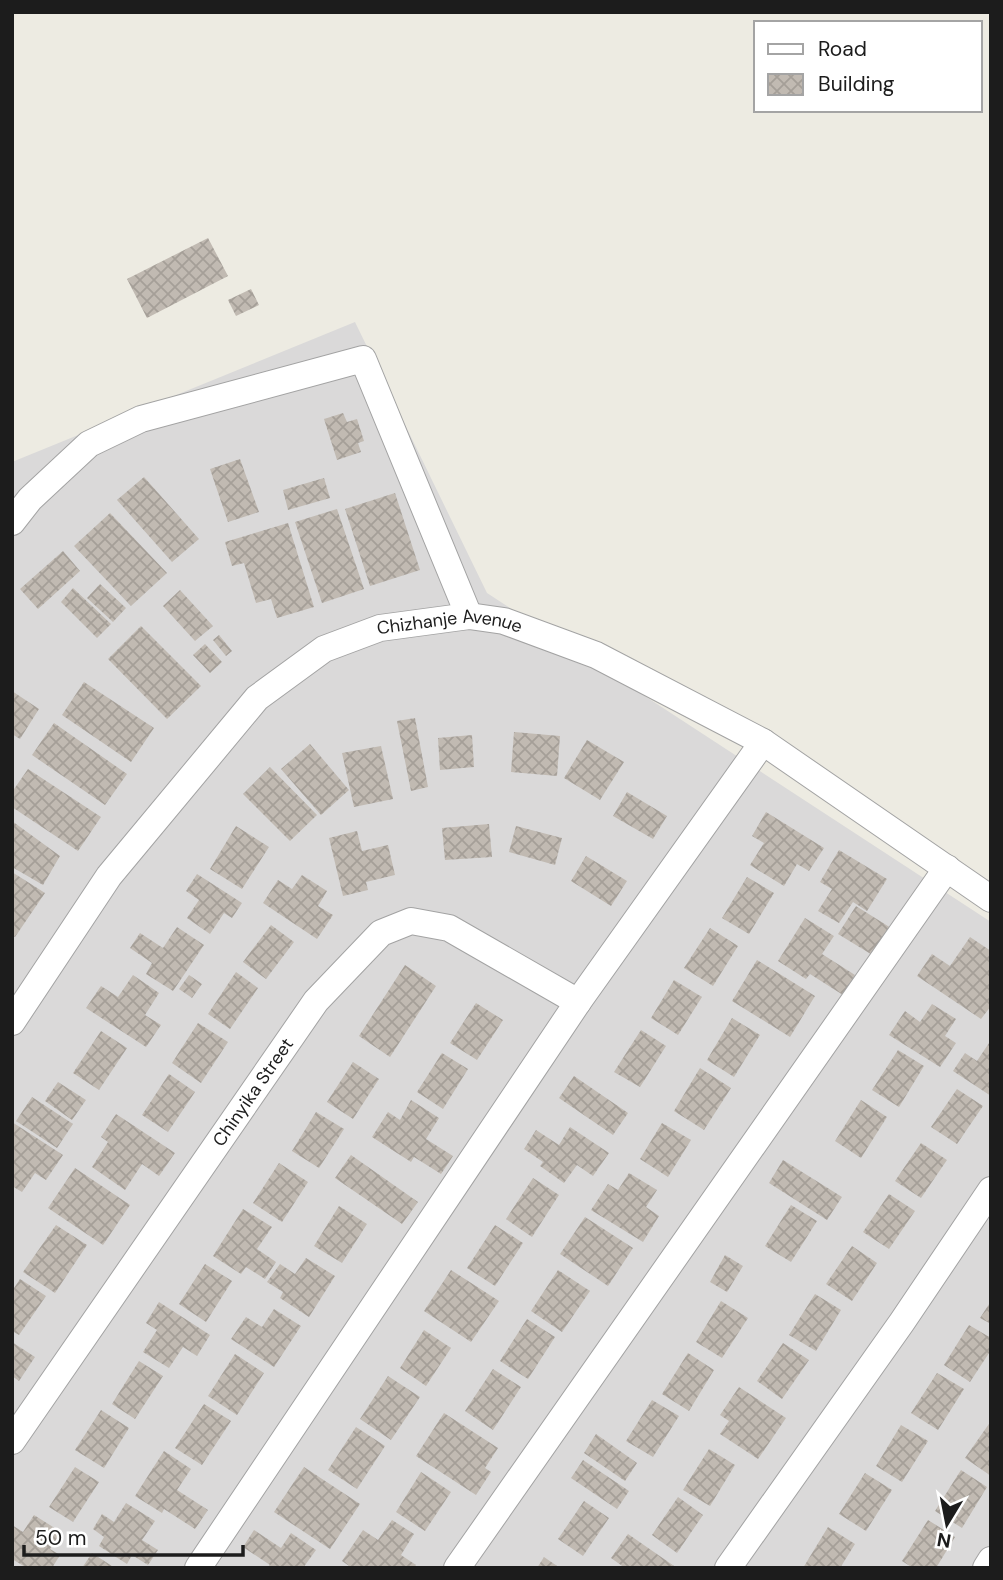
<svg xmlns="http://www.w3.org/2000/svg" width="1003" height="1580" font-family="'DM Sans',sans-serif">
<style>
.residential{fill:#dad9d9}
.building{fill:url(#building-cross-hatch)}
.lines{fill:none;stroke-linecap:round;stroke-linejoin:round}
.street-casing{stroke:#a3a3a3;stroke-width:28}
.street{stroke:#fff;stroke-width:26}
.labels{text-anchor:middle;stroke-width:6;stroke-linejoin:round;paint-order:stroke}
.street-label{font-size:18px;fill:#1c1c1c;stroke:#fff}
</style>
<defs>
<pattern id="building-cross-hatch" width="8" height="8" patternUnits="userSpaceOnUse" patternTransform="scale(1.75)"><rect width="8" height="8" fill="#c1bab2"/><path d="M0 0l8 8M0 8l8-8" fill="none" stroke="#a59f98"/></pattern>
</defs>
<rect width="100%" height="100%" fill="#edebe2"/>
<path class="residential" d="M355,322L487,593L991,922V1568H12V462Z"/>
<path class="building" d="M208,238L228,276L147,318L127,279Z
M251,289L259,305L236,316L228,300Z
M343,413L347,422L357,419L364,441L358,443L361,452L337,460L324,419Z
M240,459L259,512L228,522L210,469Z
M144,477L199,539L172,562L117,500Z
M324,478L330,498L288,510L283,490Z
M395,493L420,570L370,586L345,509Z
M337,509L364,589L322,603L295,522Z
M110,513L167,573L131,606L74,546Z
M288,523L314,607L277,618L271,599L256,603L244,563L232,566L225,542Z
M63,551L80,571L38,609L20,589Z
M100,584L126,608L113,622L87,598Z
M73,588L111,624L97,638L61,602Z
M180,590L213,626L195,641L163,606Z
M141,626L201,686L167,719L108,659Z
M219,635L232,651L226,656L213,640Z
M205,644L222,662L210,673L193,655Z
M84,682L154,728L131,762L62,715Z
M12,691L39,709L20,739L12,734Z
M415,718L428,787L411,791L397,721Z
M54,723L127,774L105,805L32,755Z
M514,732L560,736L557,776L511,772Z
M472,735L474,767L440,770L438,738Z
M587,740L624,762L600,800L564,778Z
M310,744L349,790L321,815L281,769Z
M381,746L393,799L354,807L342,753Z
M270,767L317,815L290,841L243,794Z
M28,769L101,817L78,851L12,807V792Z
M627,792L667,816L653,839L613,816Z
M766,812L824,848L809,871L797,864L784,886L750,865L764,843L752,836Z
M12,821L60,856L43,885L12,867Z
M489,824L492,857L445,860L442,828Z
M236,826L269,847L242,889L210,869Z
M516,826L562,838L555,865L509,852Z
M357,831L362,851L388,845L395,875L366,882L368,890L343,896L329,838Z
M839,850L887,879L867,911L853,902L839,923L818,911L832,889L820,882Z
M586,856L627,881L611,906L571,881Z
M12,872L45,893L15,937L12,936Z
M197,874L242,903L232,918L224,913L210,934L187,918L199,900L186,891Z
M302,875L327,891L318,906L333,915L317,939L263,903L278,880L292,889Z
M747,877L774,893L749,934L722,918Z
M856,906L891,928L874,956L838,934Z
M805,918L834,936L822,954L855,975L843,995L810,974L806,979L778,961Z
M271,925L294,942L266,979L243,962Z
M177,927L204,945L173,991L146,974L152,963L130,948L140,933L163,948Z
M710,928L738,946L713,986L684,968Z
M970,937L991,951V1006L981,1019L917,976L932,954L950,966Z
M757,960L815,996L790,1037L732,1001Z
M405,965L436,986L390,1057L359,1036Z
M236,972L258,988L230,1029L208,1014Z
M133,975L159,993L145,1015L161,1025L146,1047L86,1008L101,986L118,997Z
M189,975L202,984L192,998L179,989Z
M674,980L702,997L678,1035L651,1018Z
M476,1003L503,1020L477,1060L450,1043Z
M932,1004L956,1019L945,1036L956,1043L940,1067L889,1035L905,1011L920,1022Z
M732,1018L760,1035L734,1077L707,1060Z
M198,1023L228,1042L201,1083L172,1063Z
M641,1030L666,1046L640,1087L614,1072Z
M101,1031L127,1048L99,1090L73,1073Z
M991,1040V1096L953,1071L965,1053L977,1061Z
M898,1050L924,1066L899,1107L872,1090Z
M442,1053L468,1069L443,1109L417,1092Z
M353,1062L379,1079L353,1119L327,1102Z
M700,1068L731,1088L704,1130L674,1111Z
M169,1074L195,1092L168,1132L142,1115Z
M574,1076L628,1113L613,1135L559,1098Z
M58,1082L86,1100L72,1120L45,1101Z
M957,1089L983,1106L957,1144L931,1127Z
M32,1097L73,1124L57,1148L16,1121Z
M411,1100L439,1118L426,1139L453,1156L441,1174L414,1157L411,1162L372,1137L388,1112L400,1120Z
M861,1100L887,1117L861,1158L835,1141Z
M316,1112L344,1129L319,1168L292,1151Z
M116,1114L175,1153L159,1176L142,1164L125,1190L92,1167L108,1142L101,1137Z
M12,1122L63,1155L46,1180L35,1173L22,1192L12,1186Z
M662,1123L691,1140L668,1177L640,1159Z
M570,1127L609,1153L593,1176L577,1165L564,1183L540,1166L543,1162L524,1149L536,1130L559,1145Z
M921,1143L947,1160L921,1198L895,1181Z
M351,1155L418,1202L402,1224L335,1178Z
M783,1160L842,1197L827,1220L769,1183Z
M279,1163L308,1182L282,1222L253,1203Z
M75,1168L130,1205L103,1245L48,1208Z
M629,1173L657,1190L646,1207L659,1216L643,1242L591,1210L608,1184L618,1190Z
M533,1178L559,1195L532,1237L506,1219Z
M889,1194L915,1211L889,1249L863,1232Z
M791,1205L817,1221L791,1262L765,1246Z
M339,1206L367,1224L342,1263L314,1246Z
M243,1209L272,1227L257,1249L276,1262L265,1279L246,1267L241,1274L213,1256Z
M585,1217L633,1248L608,1286L560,1254Z
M56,1225L87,1245L55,1293L23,1272Z
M495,1225L523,1243L495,1286L467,1268Z
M852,1246L877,1263L852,1301L826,1284Z
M725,1255L743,1266L727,1292L710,1282Z
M306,1258L335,1276L309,1317L280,1298L283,1292L267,1282L280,1264L295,1274Z
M205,1264L232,1281L206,1322L179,1304Z
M451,1270L499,1301L471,1342L424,1311Z
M558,1270L590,1291L562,1332L531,1311Z
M20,1279L46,1296L19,1335L12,1331V1291Z
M815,1294L841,1310L816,1351L789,1335Z
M721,1301L748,1318L722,1358L696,1342Z
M991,1301V1324L980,1318Z
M159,1302L210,1335L197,1356L183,1347L169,1368L143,1352L157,1330L146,1323Z
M274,1309L301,1326L274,1367L231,1339L246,1317L262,1327Z
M527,1319L555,1337L528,1379L500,1361Z
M969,1325L991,1338V1350L970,1382L944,1365Z
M424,1330L451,1348L426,1386L400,1368Z
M12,1342L35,1357L19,1381L12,1376Z
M783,1343L809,1360L782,1399L757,1381Z
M688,1353L714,1370L689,1411L662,1394Z
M235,1354L264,1373L237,1415L208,1396Z
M139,1361L163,1376L135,1419L112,1404Z
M493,1369L521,1387L493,1430L465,1411Z
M937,1373L964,1389L938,1430L911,1413Z
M388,1376L420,1397L391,1440L360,1419Z
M739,1387L786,1418L758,1459L720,1434L729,1421L720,1415Z
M652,1400L679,1416L653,1457L626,1441Z
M204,1404L231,1421L202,1465L175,1448Z
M101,1410L129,1428L104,1468L75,1450Z
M444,1413L498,1448L485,1468L491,1472L476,1495L416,1456Z
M991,1421V1476L965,1458Z
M901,1425L928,1441L902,1482L876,1466Z
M356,1427L385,1446L357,1489L328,1470Z
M596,1434L637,1463L625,1481L584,1453Z
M709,1449L735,1465L710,1506L683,1490Z
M164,1451L191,1469L177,1490L208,1510L195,1529L164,1509L162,1513L135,1496Z
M583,1460L629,1491L617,1509L571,1478Z
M75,1467L99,1482L73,1522L49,1507Z
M304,1467L360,1504L330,1549L274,1512Z
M961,1470L987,1487L962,1528L935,1511Z
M421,1472L451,1492L425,1531L396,1512Z
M865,1473L892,1490L866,1531L839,1514Z
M678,1497L703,1515L677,1553L652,1535Z
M584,1501L609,1518L583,1556L558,1539Z
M126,1503L155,1521L142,1540L158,1550L148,1565L132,1555L127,1564L99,1546L104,1537L93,1529L102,1514L114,1522Z
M34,1515L61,1532L50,1549L60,1555L52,1568H27L12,1559V1525L23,1532Z
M392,1520L414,1534L401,1555L416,1565L414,1568H352L342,1561L363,1530L378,1540Z
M928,1520L955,1537L936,1568H913L902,1561Z
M828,1527L855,1544L840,1568H803Z
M254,1530L281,1548L291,1533L316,1550L303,1568H267L270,1565L243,1547Z
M628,1534L677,1568H625L611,1558Z
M92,1553L115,1568H82Z
M544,1557L560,1568H537Z"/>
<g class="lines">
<g class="street-casing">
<g id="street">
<path d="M12,522L30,499L89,444L141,419L363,359L469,616"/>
<path id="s1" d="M12,1022L109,876L257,698L324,649L380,628L469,616L504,621L596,655L763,742L991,899"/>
<path id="s2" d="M12,1441L316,1001L381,933L411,921L449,928L578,1002"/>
<path d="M198,1568L578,1002L763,742"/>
<path d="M457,1568L947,868"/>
<path d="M728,1568L902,1322L991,1190"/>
<path d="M986,1568L991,1560"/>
</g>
</g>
<use href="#street" class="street"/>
</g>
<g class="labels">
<g class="street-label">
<text dy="6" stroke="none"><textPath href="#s1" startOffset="620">Chizhanje Avenue</textPath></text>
<text dy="6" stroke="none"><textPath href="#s2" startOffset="424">Chinyika Street</textPath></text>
</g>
</g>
<rect width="1003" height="1580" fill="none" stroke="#1c1c1c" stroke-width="28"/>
<rect x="754" y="21" width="228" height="91" fill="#ffffff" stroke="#a4a4a4" stroke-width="2"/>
<rect x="768" y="44" width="35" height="10" fill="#ffffff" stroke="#a4a4a4" stroke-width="2"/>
<text x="818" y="56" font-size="21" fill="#1c1c1c">Road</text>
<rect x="768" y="74" width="35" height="21" fill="url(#building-cross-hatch)" stroke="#a4a4a4" stroke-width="2"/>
<text x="818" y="91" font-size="21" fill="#1c1c1c">Building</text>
<g transform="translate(947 1524) rotate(190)" stroke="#ffffff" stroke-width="5" paint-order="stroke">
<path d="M0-5L12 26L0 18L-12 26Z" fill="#1c1c1c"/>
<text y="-10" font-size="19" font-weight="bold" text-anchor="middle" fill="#1c1c1c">N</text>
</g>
<path d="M24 1545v10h219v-10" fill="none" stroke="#1c1c1c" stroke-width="3.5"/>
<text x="35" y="1545" font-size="21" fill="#1c1c1c" stroke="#ffffff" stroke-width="5" paint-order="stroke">50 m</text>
</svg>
